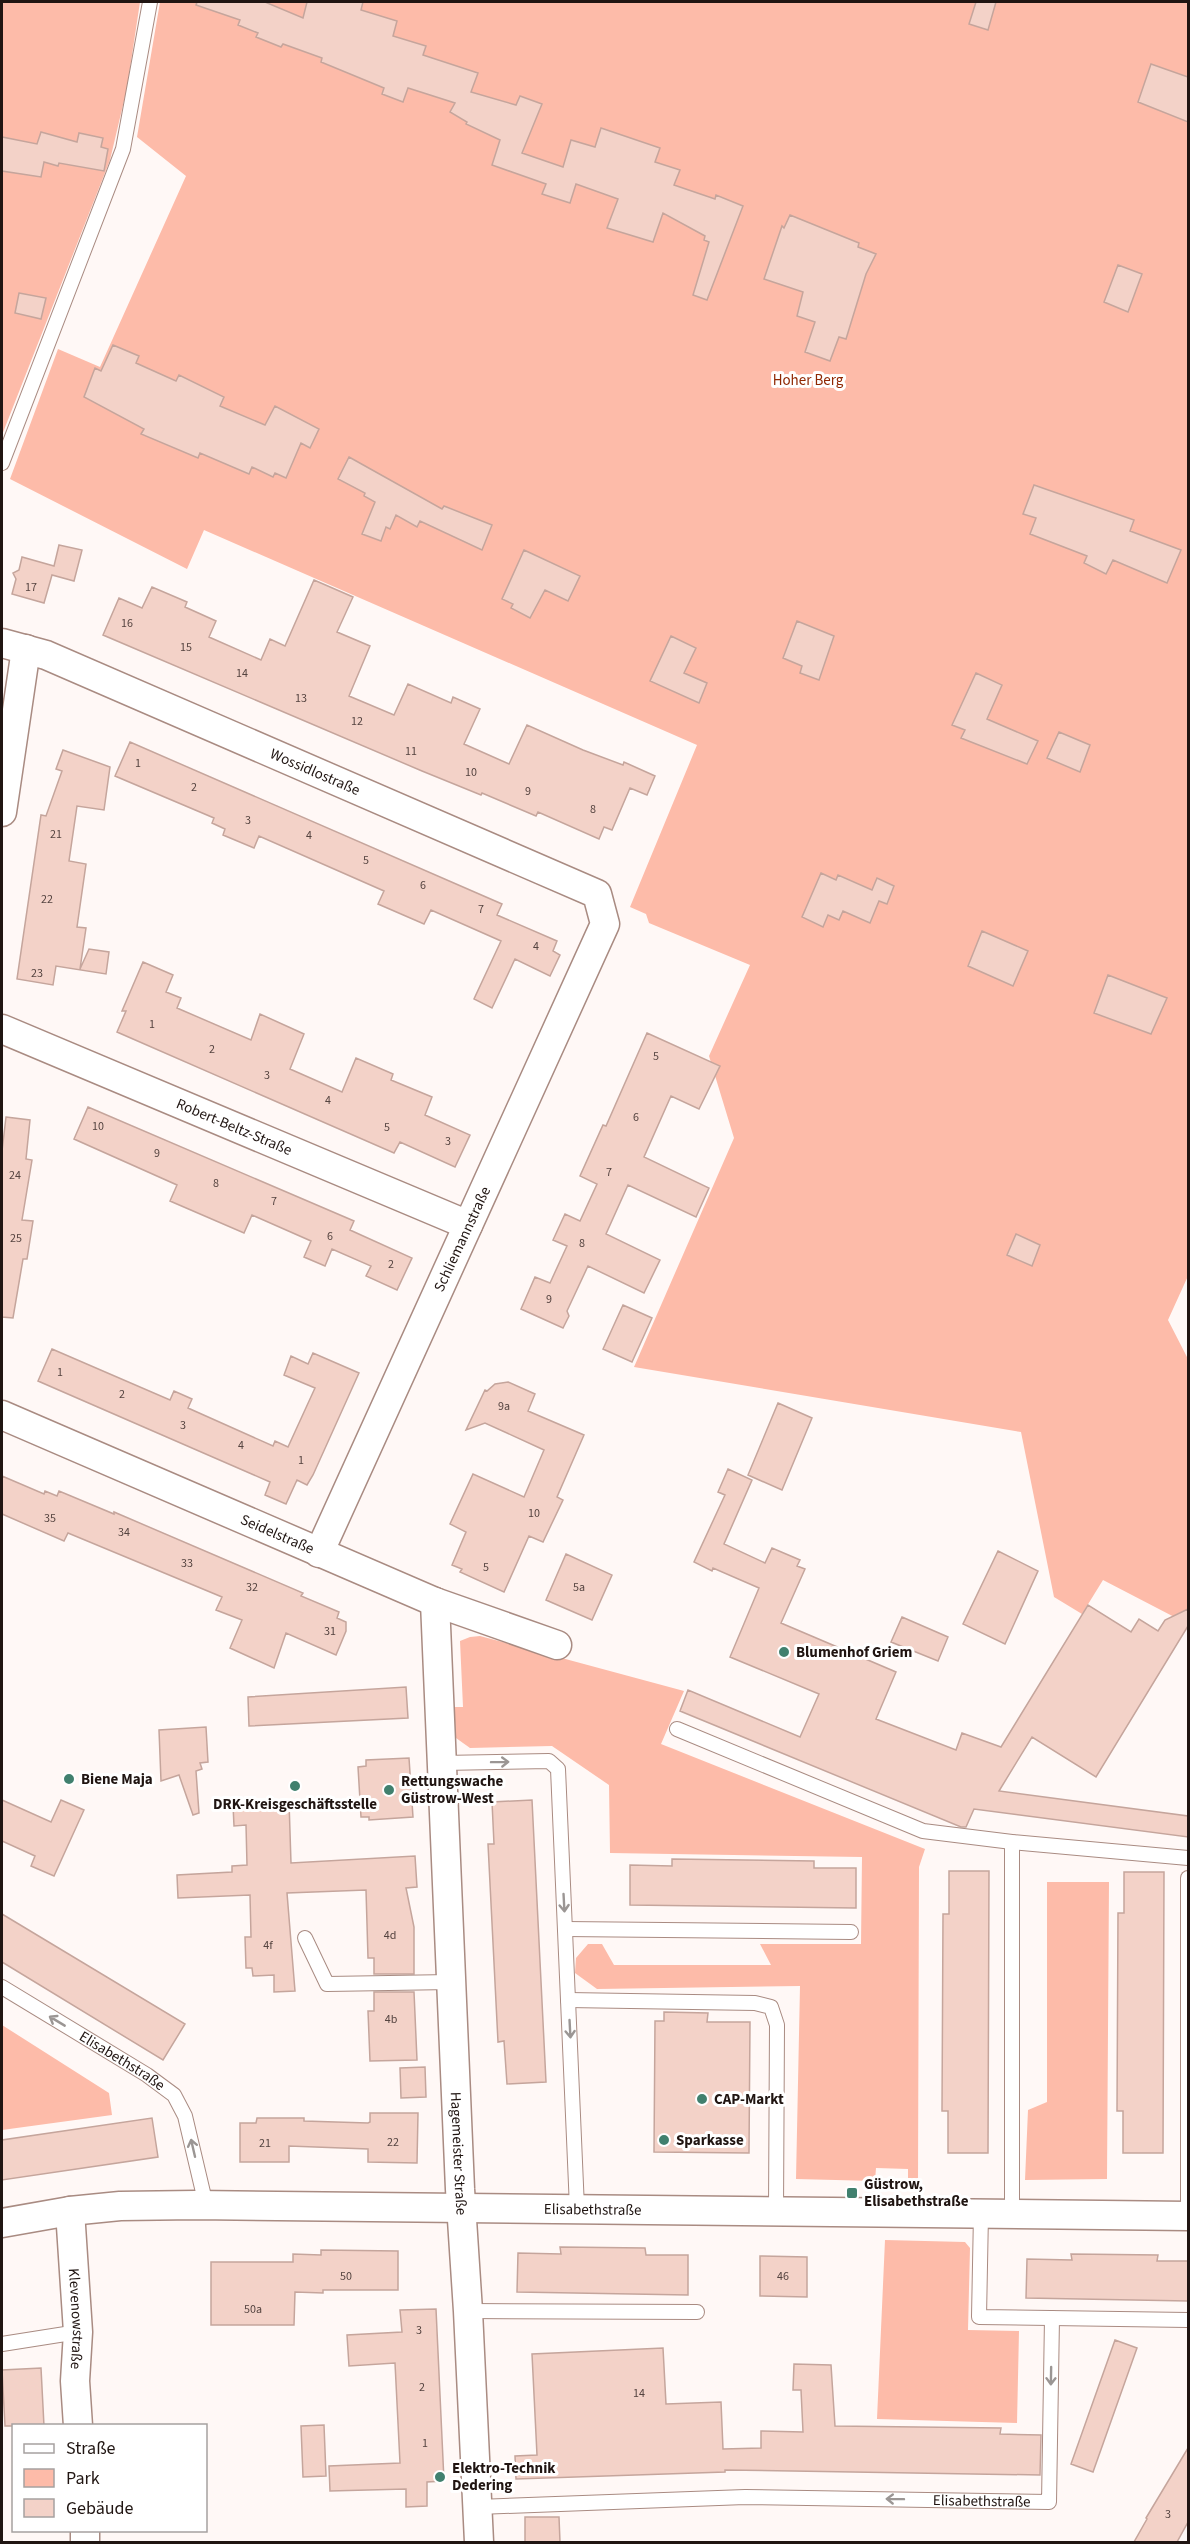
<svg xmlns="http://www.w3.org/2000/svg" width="1190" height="2544" font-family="'Source Sans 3',sans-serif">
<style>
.green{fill:#fdbba9}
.building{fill:#f3d2c8;stroke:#c5a59c;stroke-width:1.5}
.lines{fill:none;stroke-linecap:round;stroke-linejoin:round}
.lane-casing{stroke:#a98b82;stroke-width:16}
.street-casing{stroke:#a98b82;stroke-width:31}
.lane{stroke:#fff;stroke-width:14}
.street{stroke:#fff;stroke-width:28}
.oneway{stroke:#9b9694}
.poi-dot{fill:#41806e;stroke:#fff;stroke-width:2}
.labels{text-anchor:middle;stroke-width:6;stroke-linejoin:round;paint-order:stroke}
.number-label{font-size:12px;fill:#554440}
.park-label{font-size:15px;fill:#8f2803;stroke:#fff}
.street-label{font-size:15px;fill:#201512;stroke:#fff}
.poi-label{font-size:15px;font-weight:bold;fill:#201512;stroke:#fff;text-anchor:start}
</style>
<rect width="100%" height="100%" fill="#fff8f6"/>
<path class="green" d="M2,2H140L127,88L110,160L2,435Z
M160,2H1188V1276L1168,1320L1188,1359V1611L1182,1621L1103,1580L1082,1614L1054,1597L1021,1432L634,1367L734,1138L709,1056L750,965L649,923L646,914L630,907L697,745L204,530L187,569L10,479L58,349L100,367L186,176L137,137Z
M480,1636L684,1691L661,1744L925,1849L919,1867L918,2184H908V2169L876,2168L875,2181L796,2179L800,1986L597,1989L575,1973L576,1958L588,1944H602L614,1965H771L760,1944H861L862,1857L610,1853L609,1785L552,1746L470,1748L456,1738L453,1707H463L460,1641L470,1637Z
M1047,1882H1109L1107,2179L1025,2180L1028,2110L1047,2102Z
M2,2025L109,2093L112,2115L2,2130Z
M885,2240L965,2242L970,2248L968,2330L1019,2331L1017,2423L877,2419Z"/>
<path class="building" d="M197,2H265L303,18L307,2H363L361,10L397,21L393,36L426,46L423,55L478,73L471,92L516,105L520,96L542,104L522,153L563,167L571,140L595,147L601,128L660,148L655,162L680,170L674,185L715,199L716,195L743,206L707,300L693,295L709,242L704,240L705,236L663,213L653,242L607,228L618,199L576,184L570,203L542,194L546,184L492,165L500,140L466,124L467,122L450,112L455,103L408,88L403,102L382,94L384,88L321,62L322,58L283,44L281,47L256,37L258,33L238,25L240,20L196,5Z
M976,2H996L988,30L969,24Z
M1151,64L1188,77V122L1138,102Z
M41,132L77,142L79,133L103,138L101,147L108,149L104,171L59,163L58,166L44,162L41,177L2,171V137L37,144Z
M790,215L859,243L858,247L876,254L866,274L846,339L839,337L830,361L805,352L815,322L797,316L803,292L764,279L782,226L784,228Z
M1118,265L1142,274L1128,312L1104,302Z
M19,293L46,298L41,319L15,313Z
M113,345L139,356L136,363L176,381L179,375L224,397L220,406L265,425L275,406L319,429L310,448L301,443L286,478L275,473L273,477L252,467L249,474L200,453L198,458L141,434L144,429L84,397L95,368L101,371Z
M349,457L442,509L444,506L492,525L482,550L420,521L417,527L396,515L390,529L386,527L381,541L362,534L375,502L364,496L365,493L338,479Z
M1034,485L1134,520L1130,531L1181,550L1167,583L1113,560L1106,574L1084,563L1087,556L1030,534L1036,518L1023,514Z
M59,545L82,550L74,581L52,575L44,603L12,594L16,579L13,573L19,570L22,557L54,566Z
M524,550L580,576L568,601L545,590L530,618L511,608L513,604L502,599Z
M314,580L353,597L337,632L370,646L349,696L394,715L408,684L451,703L453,697L480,709L464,744L509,764L527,725L583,750L623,765L624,762L655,776L647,795L630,788L612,830L604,827L599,839L538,812L536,816L482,793L481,795L422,771L103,635L119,598L142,608L152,587L187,602L185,607L216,621L209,637L261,660L270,639L285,646Z
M797,621L834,636L819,680L800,673L802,666L783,658Z
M671,636L696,648L684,673L707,683L699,703L650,681Z
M976,673L1002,685L987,719L1038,741L1027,764L961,738L965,730L952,725Z
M1059,732L1090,745L1080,772L1047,758Z
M130,742L502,904L497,915L557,941L553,951L560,955L550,976L515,959L492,1008L474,999L501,941L431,910L424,924L378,904L384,891L259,836L254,848L223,835L225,829L212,823L214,818L115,776Z
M63,750L110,767L104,810L77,806L69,861L86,864L77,927L86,928L80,969L89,949L109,952L106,974L56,966L53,985L17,979L41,815L46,816L62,771L56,769Z
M821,873L836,880L838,875L872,890L877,878L894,886L887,904L879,901L870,923L843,911L839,920L828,915L823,927L802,917Z
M982,931L1028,951L1013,986L968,966Z
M143,962L173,975L166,992L181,998L177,1008L251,1040L260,1014L304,1034L290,1069L342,1092L356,1058L393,1074L391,1080L432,1097L425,1115L470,1135L455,1167L400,1142L394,1153L117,1032L126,1011H122Z
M1108,975L1167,998L1151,1034L1094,1013Z
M647,1033L720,1066L699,1109L671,1096L644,1157L709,1188L696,1217L628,1185L606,1234L660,1260L644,1293L588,1266L567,1311L569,1316L563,1328L521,1309L535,1277L550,1283L567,1246L553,1240L565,1214L580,1221L597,1184L580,1176L603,1125L606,1126Z
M88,1107L354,1221L350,1230L412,1258L397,1290L366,1276L371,1266L332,1249L325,1266L304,1257L311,1241L252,1215L244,1233L170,1201L177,1185L74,1139Z
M6,1117L30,1120L26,1159L32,1160L22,1220L33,1221L27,1259H23L13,1318L2,1317V1151Z
M1016,1234L1040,1245L1032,1266L1007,1255Z
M623,1305L652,1318L632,1362L603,1349Z
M52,1349L170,1400L174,1391L192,1399L188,1408L273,1446L275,1441L288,1447L315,1388L284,1375L291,1356L308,1364L313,1353L359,1373L313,1475L307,1485L297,1480L286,1504L265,1495L270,1482L38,1381Z
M508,1382L535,1394L528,1411L584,1435L557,1497L563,1500L543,1542L529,1536L504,1592L460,1572L462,1569L452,1565L466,1532L450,1524L473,1474L524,1497L544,1450L485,1423L466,1430L485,1390L487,1391L495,1384Z
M778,1403L812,1418L782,1490L748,1475Z
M728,1469L752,1480L724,1544L765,1563L772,1548L800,1560L797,1566L805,1569L781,1623L896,1672L876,1719L956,1750L962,1733L1001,1747L1088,1605L1131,1632L1139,1619L1158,1631L1165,1620L1188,1609V1626L1096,1777L1032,1737L999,1791L1188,1816V1837L974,1809L966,1827H961L680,1711L688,1690L800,1737L819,1694L730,1657L759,1588L713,1568L712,1571L694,1562L725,1495L718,1492Z
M2,1476L44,1494L45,1491L57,1496L59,1491L114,1514V1512L303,1593L301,1596L339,1612L337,1618L346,1622V1631L336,1655L286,1633L274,1668L230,1648L242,1620L216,1610L222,1597L68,1533L64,1541L2,1514Z
M998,1551L1038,1571L1005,1644L963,1624Z
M566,1554L612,1575L592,1620L546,1600Z
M902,1617L948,1637L938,1661L891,1642Z
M406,1687L408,1718L249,1726L248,1697Z
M206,1727L208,1762L200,1763L202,1769L196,1771L199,1813L193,1815L179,1775L161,1781L159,1730Z
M409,1758L413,1817L369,1820V1817H361L358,1767L366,1766V1760Z
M2,1800L51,1822L61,1800L84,1810L54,1876L31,1866L35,1856L2,1841Z
M532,1800L546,2082L507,2084L504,2041L498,2042L488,1844H494L492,1802Z
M289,1801L291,1863L415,1856L417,1887L406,1888L414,1927V1974H374V1958H368L366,1890L287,1893L295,1991L274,1992V1975L253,1976L252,1968H246L245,1937H251L250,1895L178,1898L177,1875L232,1872V1866L247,1865L246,1825L234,1826L233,1805Z
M672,1859L814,1861V1868H856V1908L630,1905V1865L672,1866Z
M949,1871H989L988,2153H948V2111H942L943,1914H949Z
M1124,1872H1164L1163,2153H1123V2111H1117L1118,1913H1124Z
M2,1914L185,2024L163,2060L2,1962Z
M374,1992H414L417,2060L370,2061L368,2011H374Z
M664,2012L708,2013L707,2022H750L749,2153L654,2152L655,2021H664Z
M425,2067L426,2097L401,2098L400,2068Z
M370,2113H418L417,2163L368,2162V2149L289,2146V2162H240V2123H256L257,2118H304V2121L368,2123L370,2122Z
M152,2118L158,2157L2,2180V2140Z
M560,2247L645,2248L646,2255H688V2295L517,2292L518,2253L561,2254Z
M321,2250L398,2251V2290H323V2293L295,2292L294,2325H211V2262H293V2254L321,2255Z
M1071,2254L1158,2255L1157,2261H1188V2301L1026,2298L1027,2259L1072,2260Z
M760,2256L807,2257V2297L760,2296Z
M436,2309L444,2481L427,2482V2506L406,2507V2489L330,2491L329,2466L400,2463L395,2363L349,2366L347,2335L402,2332L400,2310Z
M1115,2340L1137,2348L1093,2472L1071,2464Z
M663,2348L666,2404L721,2402L723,2449L761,2448V2431L803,2432L801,2390H793L794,2364L831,2365L835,2426L1001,2428L1000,2434L1041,2435L1040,2475L725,2470V2472L516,2479L515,2456L537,2455L532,2354Z
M41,2368L44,2426H5L2,2370Z
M324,2425L326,2476L303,2477L301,2426Z
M1188,2448V2522L1177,2542H1134L1147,2519L1146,2518Z
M525,2517H559L560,2542H525Z"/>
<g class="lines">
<g class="lane-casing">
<g id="lane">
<path d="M2,463L123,149L150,2"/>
<path d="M677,1729L923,1831L1012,1842L1188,1858"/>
<path d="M442,1763L549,1761L558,1769L577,2208"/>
<path d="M565,1929L851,1932"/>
<path d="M305,1938L327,1984L451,1982"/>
<path id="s1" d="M2,1987L147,2075L174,2095L185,2116L206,2205"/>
<path d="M568,2000L755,2003L771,2007L777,2025L776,2210"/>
<path d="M981,2214L979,2317L1188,2320"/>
<path d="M1012,2214V1842"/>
<path d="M1188,2216V1878"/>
<path d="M468,2311L697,2312"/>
<path d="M2,2344L78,2332"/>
<path id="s2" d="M478,2507L745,2497L1049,2502L1052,2318"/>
</g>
</g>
<g class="street-casing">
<g id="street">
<path id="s3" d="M2,643L46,655L597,894L605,924L319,1553"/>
<path d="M2,812L26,649"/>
<path id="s4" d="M2,1029L468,1225"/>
<path id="s5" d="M2,1415L435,1602L557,1645"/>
<path id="s6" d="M435,1602L460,2189L468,2311L479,2542"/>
<path id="s7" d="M70,2211L78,2332L75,2381L78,2426"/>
<path id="s8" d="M2,2223L70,2211L120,2206L196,2205L1188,2216"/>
<path d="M85,2530V2542"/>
</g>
</g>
<use href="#lane" class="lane"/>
<use href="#street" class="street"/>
</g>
<defs><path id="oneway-shaft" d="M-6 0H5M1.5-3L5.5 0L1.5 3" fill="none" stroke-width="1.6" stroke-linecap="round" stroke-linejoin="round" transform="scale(1.5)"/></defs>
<g class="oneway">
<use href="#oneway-shaft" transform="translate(500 1762) rotate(-1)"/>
<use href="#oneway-shaft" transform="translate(564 1903) rotate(87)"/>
<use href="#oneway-shaft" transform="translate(57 2021) rotate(-149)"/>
<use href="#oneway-shaft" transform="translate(570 2029) rotate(87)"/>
<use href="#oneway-shaft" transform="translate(193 2148) rotate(-103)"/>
<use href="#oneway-shaft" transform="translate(1051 2376) rotate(91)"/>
<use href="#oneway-shaft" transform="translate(895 2499) rotate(-179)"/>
</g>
<g class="poi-dot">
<circle cx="784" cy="1652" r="6"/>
<circle cx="69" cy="1779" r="6"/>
<circle cx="295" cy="1786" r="6"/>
<circle cx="389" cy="1790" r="6"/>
<circle cx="702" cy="2099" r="6"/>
<circle cx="664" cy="2140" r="6"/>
<rect x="846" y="2187" width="12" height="12" rx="3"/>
<circle cx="440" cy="2477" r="6"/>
</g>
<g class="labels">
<g class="number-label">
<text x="31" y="591">17</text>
<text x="127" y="627">16</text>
<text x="186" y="651">15</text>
<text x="242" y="677">14</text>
<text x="301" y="702">13</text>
<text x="357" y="725">12</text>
<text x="411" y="755">11</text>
<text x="138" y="767">1</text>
<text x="471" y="776">10</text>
<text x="194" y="791">2</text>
<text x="528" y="795">9</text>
<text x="593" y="813">8</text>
<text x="248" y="824">3</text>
<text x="56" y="838">21</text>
<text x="309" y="839">4</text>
<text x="366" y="864">5</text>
<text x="423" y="889">6</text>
<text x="47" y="903">22</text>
<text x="481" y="913">7</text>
<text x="536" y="950">4</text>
<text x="37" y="977">23</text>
<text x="152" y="1028">1</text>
<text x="212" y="1053">2</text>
<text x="656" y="1060">5</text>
<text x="267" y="1079">3</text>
<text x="328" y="1104">4</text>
<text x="636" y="1121">6</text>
<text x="98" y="1130">10</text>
<text x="387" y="1131">5</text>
<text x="448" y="1145">3</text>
<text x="157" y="1157">9</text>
<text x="609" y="1176">7</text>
<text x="15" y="1179">24</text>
<text x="216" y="1187">8</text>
<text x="274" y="1205">7</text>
<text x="330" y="1240">6</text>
<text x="16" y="1242">25</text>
<text x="582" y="1247">8</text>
<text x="391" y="1268">2</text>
<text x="549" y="1303">9</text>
<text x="60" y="1376">1</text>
<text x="122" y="1398">2</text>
<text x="504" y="1410">9a</text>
<text x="183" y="1429">3</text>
<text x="241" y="1449">4</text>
<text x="301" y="1464">1</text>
<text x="534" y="1517">10</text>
<text x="50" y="1522">35</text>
<text x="124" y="1536">34</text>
<text x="187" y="1567">33</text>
<text x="486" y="1571">5</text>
<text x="252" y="1591">32</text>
<text x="579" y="1591">5a</text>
<text x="330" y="1635">31</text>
<text x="390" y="1939">4d</text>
<text x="268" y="1949">4f</text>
<text x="391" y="2023">4b</text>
<text x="393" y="2146">22</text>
<text x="265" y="2147">21</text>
<text x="346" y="2280">50</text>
<text x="783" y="2280">46</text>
<text x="253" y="2313">50a</text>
<text x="419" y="2334">3</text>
<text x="422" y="2391">2</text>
<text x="639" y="2397">14</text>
<text x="425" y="2447">1</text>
<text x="1168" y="2518">3</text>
</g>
<g class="park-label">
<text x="808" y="385">Hoher Berg</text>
</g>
<g class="street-label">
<text dy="5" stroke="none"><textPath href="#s3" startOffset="339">Wossidlostraße</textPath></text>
<text dy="5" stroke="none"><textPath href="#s4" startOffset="252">Robert-Beltz-Straße</textPath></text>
<text transform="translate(462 1239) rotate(-65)" y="5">Schliemannstraße</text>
<text dy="5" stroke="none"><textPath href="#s5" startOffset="300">Seidelstraße</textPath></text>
<text dy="5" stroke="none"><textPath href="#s1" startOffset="141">Elisabethstraße</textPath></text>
<text dy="5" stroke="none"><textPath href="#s6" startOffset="552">Hagemeister Straße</textPath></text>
<text dy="5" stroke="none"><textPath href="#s8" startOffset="592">Elisabethstraße</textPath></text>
<text dy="5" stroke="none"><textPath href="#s7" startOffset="108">Klevenowstraße</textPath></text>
<text dy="5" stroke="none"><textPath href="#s2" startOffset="504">Elisabethstraße</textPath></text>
</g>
<g class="poi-label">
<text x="796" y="1657">Blumenhof Griem</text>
<text x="81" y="1784">Biene Maja</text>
<text x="401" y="1786">Rettungswache<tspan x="401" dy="17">Güstrow-West</tspan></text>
<text x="295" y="1809" text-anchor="middle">DRK-Kreisgeschäftsstelle</text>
<text x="714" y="2104">CAP-Markt</text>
<text x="676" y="2145">Sparkasse</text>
<text x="864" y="2189">Güstrow,<tspan x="864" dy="17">Elisabethstraße</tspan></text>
<text x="452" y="2473">Elektro-Technik<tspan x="452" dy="17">Dedering</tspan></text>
</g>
</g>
<rect width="1190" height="2544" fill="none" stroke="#201512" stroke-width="6"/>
<rect x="12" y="2424" width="195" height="108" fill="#ffffff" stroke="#a6a1a0" stroke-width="1.5"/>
<rect x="24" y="2444" width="30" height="9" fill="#ffffff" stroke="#a6a1a0" stroke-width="1.5"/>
<text x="66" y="2454" font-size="18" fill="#201512">Straße</text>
<rect x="24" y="2469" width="30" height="18" fill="#fdbba9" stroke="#a6a1a0" stroke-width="1.5"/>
<text x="66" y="2484" font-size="18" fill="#201512">Park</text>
<rect x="24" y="2499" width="30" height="18" fill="#f3d2c8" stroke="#a6a1a0" stroke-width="1.5"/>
<text x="66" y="2514" font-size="18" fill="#201512">Gebäude</text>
</svg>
